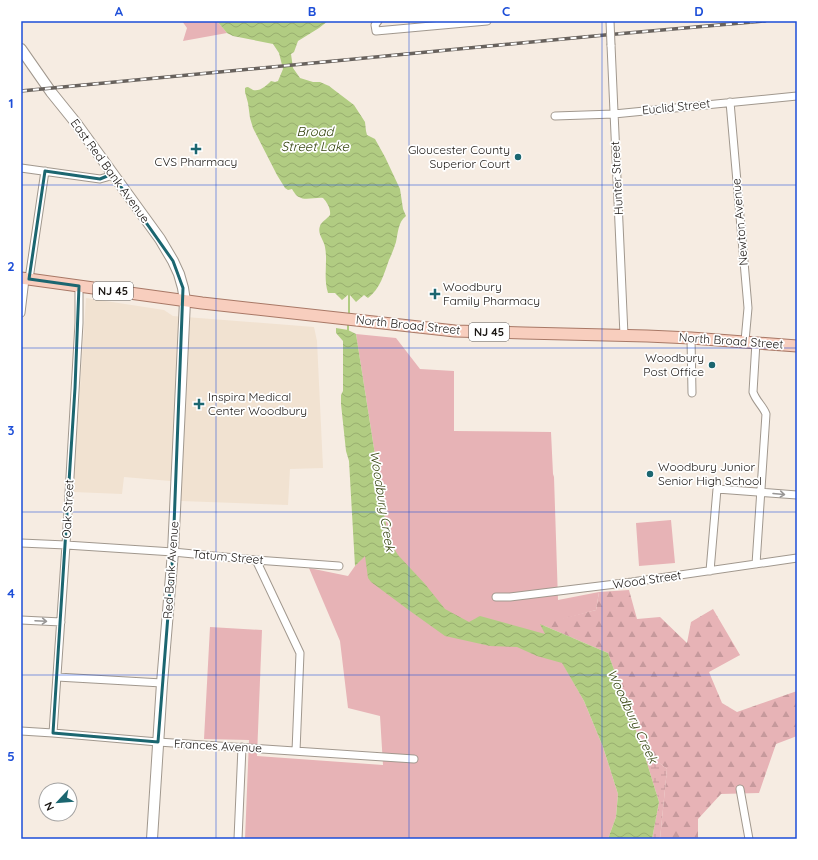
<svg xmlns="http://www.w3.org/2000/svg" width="818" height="860" font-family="Quicksand,sans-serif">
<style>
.built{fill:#f1e2d1}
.green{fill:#e7b3b6}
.forest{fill:url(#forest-firs)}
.wetland{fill:url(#wetland-marsh)}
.water{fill:url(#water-waves)}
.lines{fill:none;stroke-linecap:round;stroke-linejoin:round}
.stream{stroke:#b1cc82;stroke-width:2}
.street-casing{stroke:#a1988e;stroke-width:9}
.secondary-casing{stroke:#a1988e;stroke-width:12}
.primary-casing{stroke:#a87866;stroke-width:13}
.street{stroke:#fff;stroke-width:7}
.secondary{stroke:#fff;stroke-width:10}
.primary{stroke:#f8cebe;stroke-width:11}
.rail-casing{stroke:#68625d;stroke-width:3.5}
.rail{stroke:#fff;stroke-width:2;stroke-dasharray:6;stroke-linecap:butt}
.street-bridge-casing{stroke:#a1988e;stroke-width:9;stroke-linecap:butt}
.street-bridge{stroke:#fff;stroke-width:7}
.oneway{stroke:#989695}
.marked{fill:none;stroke:#1b6670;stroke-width:3;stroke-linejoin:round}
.grid{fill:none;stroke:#1d4ed8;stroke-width:1;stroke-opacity:0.55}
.poi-dot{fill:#1b6670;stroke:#fff;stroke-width:1.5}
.labels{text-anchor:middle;stroke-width:3.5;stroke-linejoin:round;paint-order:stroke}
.shield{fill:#fff;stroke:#5f5c5a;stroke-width:1}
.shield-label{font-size:11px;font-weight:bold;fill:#1a1613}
.street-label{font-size:12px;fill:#1a1613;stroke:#fff}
.poi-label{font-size:12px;fill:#1a1613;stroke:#fff;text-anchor:start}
.water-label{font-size:13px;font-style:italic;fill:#33430d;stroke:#fff}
.neatline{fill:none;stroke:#1d4ed8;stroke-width:1.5}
.grid-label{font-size:13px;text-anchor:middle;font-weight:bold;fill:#1d4ed8}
</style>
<defs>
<pattern id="forest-firs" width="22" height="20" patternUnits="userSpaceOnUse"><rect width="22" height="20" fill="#e7b3b6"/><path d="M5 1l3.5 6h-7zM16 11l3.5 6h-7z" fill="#c6999c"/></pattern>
<pattern id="wetland-marsh" width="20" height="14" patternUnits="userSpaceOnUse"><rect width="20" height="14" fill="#e7b3b6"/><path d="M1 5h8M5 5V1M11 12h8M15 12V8" fill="none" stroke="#c6999c"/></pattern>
<pattern id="water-waves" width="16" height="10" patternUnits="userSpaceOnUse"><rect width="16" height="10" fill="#b1cc82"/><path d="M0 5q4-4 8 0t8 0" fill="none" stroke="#98ae6f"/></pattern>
</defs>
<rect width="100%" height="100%" fill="#f6ece2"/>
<path class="built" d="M86,298L164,310L173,316L314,327L317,341L323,468L290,469L288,505L181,501L182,482L124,477L122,494L73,492Z"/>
<path class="green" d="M182,21H217L227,33L183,41L187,28Z
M356,334L396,338L420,369L454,371V431L551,432L553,474L554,477L558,600L599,592L596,610L541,625L584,701L603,747L618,794L616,817L608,839H245L249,740L204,739L210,627L262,630L257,756L383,765L380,716L348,708L340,641L309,568L348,576L355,566L387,531Z
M671,520L675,563L639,566L636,523Z"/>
<path class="forest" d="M629,590L637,619L660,617L687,643L691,622L713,609L740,655L709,672L722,703L737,712L797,691V736L776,744L759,793L721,794L698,819V839H660L667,769L643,750L608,653L540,624L596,610L599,592Z"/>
<path class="wetland" d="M643,750L667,769L660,839H652L659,802Z"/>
<path class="water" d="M217,21H328L319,28L298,41L294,52L291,54L293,68L300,78L313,82H320L329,86L354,105L365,122L366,131L367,135L375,139L385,157L400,189L403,209L406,216C398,222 398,233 396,242C394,248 392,254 389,260C384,274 380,289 368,298L364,295L356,302L349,294L342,300L335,293H328C323,277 328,262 325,247C324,240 317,234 320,226C321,222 327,219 330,215C331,209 327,202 323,198C316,197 305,201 299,197C296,196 294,192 292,189L288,190L285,188L277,175L253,128L250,118L248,103L245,92V88L247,87C249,87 251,89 253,90C260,92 267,85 271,81L275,82L278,81L283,69L279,53L273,44L233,36L227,33Z
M336,328L348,330L356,334L387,531L385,534L398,555L425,584L445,609L469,622L480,616L545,634L540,624L608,653L643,750L659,802L652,839H608L616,817L618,794L603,747L584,701L562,663L537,656L517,647L490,646L445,636L410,611L371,582L368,578L365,556L355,566L349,461L346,451L341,404V395L343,391V341L336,333Z"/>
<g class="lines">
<path class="stream" d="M349,316V292
M348,330V322"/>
<g class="street-casing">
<path id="street" d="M378,21L375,25L376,31L487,21
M611,45L624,335
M730,102L747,296L748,308L745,341
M555,116L614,114L797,96
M21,168L100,179L107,177L112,174
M29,279L45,171
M21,313L25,279
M691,338L692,393
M21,543L66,545L173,552L256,560L339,566
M256,560L300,653L296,751
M756,564L766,414C763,406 756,401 753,392L756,342
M710,571L717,489L797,495
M496,597H510L632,582L797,558
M21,620L61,622
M57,677L162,683
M21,731L53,733L158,742L414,759
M53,733L66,545L79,323V286
M740,789L749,839
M238,839L242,747"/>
</g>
<g class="secondary-casing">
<path id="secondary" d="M21,49L51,92L76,123L160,239L173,261L179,274L183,288L185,301L173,552L162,683L152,839"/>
</g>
<g class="primary-casing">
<path id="primary" d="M21,278L202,303L455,331L524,333L647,336L691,338L797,346"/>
</g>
<use href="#street" class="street"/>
<use href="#secondary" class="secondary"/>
<use href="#primary" class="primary"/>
<g class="rail-casing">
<path id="rail" d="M21,91L605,35L765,21"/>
</g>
<use href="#rail" class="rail"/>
<g class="street-bridge-casing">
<path id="street-bridge" d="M610,21L611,45"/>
</g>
<use href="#street-bridge" class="street-bridge"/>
</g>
<defs><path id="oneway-shaft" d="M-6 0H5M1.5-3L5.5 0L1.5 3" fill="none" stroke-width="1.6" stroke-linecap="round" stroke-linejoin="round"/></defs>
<g class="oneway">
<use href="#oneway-shaft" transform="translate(779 494) rotate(5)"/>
<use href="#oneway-shaft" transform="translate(41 621) rotate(3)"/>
</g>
<path class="marked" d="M45,171L100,179L112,174L173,261L183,288L173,552L158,742L53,733L75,388L79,286L29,279Z"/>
<path class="grid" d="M216,21V839M409,21V839M602,21V839M21,185H797M21,348H797M21,512H797M21,675H797"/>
<g class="poi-dot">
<path d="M194 143h4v4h4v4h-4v4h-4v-4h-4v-4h4z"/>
<circle cx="518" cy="157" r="4"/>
<path d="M433 288h4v4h4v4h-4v4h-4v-4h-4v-4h4z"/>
<circle cx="712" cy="365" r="4"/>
<path d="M197 398h4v4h4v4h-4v4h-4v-4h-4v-4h4z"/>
<circle cx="650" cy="474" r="4"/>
</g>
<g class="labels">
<g class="shield">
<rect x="93" y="282" width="40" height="18" rx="3"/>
<rect x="469" y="323" width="40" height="18" rx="3"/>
</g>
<g class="shield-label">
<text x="113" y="295">NJ 45</text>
<text x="489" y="336">NJ 45</text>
</g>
<g class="street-label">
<text transform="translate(676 107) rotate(-6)" y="4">Euclid Street</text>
<text transform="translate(110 171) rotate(54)" y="4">East Red Bank Avenue</text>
<text transform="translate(617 178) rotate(-93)" y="4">Hunter Street</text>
<text transform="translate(740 222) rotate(-95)" y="4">Newton Avenue</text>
<text transform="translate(408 325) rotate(6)" y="4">North Broad Street</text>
<text transform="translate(731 341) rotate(4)" y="4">North Broad Street</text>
<text transform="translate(68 509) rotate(-87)" y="4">Oak Street</text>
<text transform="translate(228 557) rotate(5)" y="4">Tatum Street</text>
<text transform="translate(171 570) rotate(-86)" y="4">Red Bank Avenue</text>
<text transform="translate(647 580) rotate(-8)" y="4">Wood Street</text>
<text transform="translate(218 746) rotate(3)" y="4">Frances Avenue</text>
</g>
<g class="poi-label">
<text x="510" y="154" text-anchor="end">Gloucester County<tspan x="510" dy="14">Superior Court</tspan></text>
<text x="196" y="166" text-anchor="middle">CVS Pharmacy</text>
<text x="443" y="291">Woodbury<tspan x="443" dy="14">Family Pharmacy</tspan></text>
<text x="704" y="362" text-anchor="end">Woodbury<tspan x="704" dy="14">Post Office</tspan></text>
<text x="208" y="401">Inspira Medical<tspan x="208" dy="14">Center Woodbury</tspan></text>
<text x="658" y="471">Woodbury Junior<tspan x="658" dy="14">Senior High School</tspan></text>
</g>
<g class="water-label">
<text x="315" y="136">Broad<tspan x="315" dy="15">Street Lake</tspan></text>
<text transform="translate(383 501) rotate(81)" y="5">Woodbury Creek</text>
<text transform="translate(633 716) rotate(65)" y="5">Woodbury Creek</text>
</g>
</g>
<rect width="818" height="860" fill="none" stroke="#ffffff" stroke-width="44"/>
<g transform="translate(58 802) rotate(244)"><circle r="19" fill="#ffffff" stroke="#a3a2a1"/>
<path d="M0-3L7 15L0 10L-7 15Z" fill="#1b6670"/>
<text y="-6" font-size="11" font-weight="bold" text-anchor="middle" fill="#1a1613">N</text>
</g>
<rect x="22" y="22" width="774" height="816" class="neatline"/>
<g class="grid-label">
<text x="119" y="16">A</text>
<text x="312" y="16">B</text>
<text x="506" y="16">C</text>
<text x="699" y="16">D</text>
<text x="11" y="108">1</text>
<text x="11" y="271">2</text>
<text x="11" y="435">3</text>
<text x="11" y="598">4</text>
<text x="11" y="761">5</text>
</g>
</svg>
